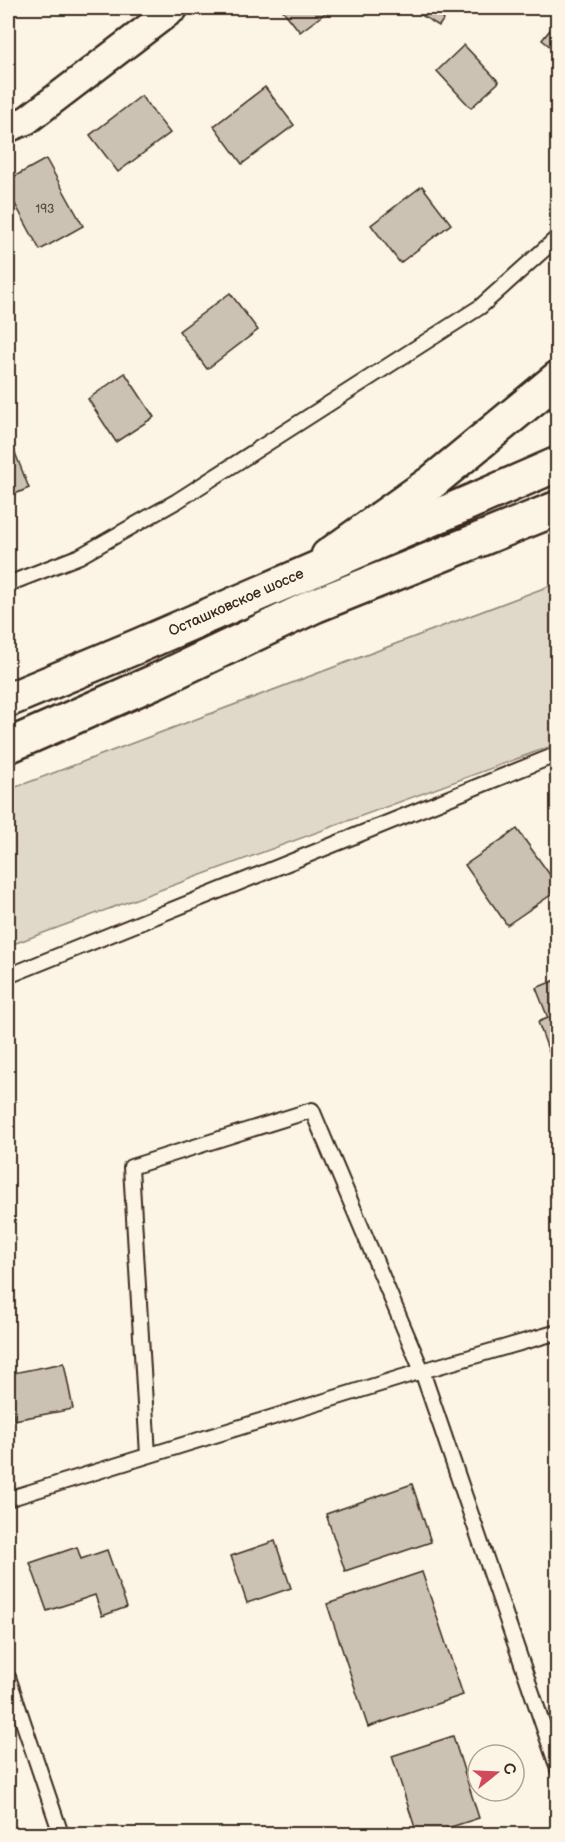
<svg xmlns="http://www.w3.org/2000/svg" width="565" height="1842" font-family="'Balsamiq Sans',sans-serif">
<style>
.green{fill:#e0d8c8;stroke:#8e8173;stroke-width:1.5}
.building{fill:#ccc2b3;stroke:#3b2a1e;stroke-width:1.5}
.lines{fill:none;stroke-linecap:round;stroke-linejoin:round}
.service-casing{stroke:#3b2a1e;stroke-width:18}
.minor-casing{stroke:#3b2a1e;stroke-width:32}
.tertiary-casing{stroke:#3b2a1e;stroke-width:38}
.secondary-casing{stroke:#3b2a1e;stroke-width:38}
.service{stroke:#fcf5e5;stroke-width:14}
.minor{stroke:#fcf5e5;stroke-width:27}
.tertiary{stroke:#fcf5e5;stroke-width:33}
.secondary{stroke:#fcf5e5;stroke-width:33}
.labels{text-anchor:middle;stroke-width:4.5;stroke-linejoin:round;paint-order:stroke}
.number-label{font-size:12px;fill:#5f5043}
.street-label{font-size:15px;fill:#3b2a1e;stroke:#fcf5e5}
</style>
<rect width="100%" height="100%" fill="#fcf5e5"/>
<filter id="ink" filterUnits="userSpaceOnUse"><feTurbulence type="fractalNoise" baseFrequency=".0167" numOctaves="2"/><feDisplacementMap in="SourceGraphic" scale="12" xChannelSelector="R" yChannelSelector="G"/><feConvolveMatrix kernelMatrix="1 2 1 2 8 2 1 2 1" color-interpolation-filters="sRGB"/></filter>
<g filter="url(#ink)">
<path class="green" d="M557,583V744L8,946V790Z"/>
<path class="building" d="M281,8H332L300,32Z
M410,8H451L439,26Z
M558,20V53L542,40Z
M464,45L499,82L471,108L437,71Z
M265,87L294,125L242,164L214,126Z
M141,96L170,133L118,172L90,135Z
M46,159L83,226L40,250L8,191V180Z
M422,186L451,224L400,263L371,225Z
M230,293L258,330L207,369L179,331Z
M125,373L154,417L116,442L88,399Z
M12,445L29,488L8,497V447Z
M517,829L558,886V890L507,925L465,865Z
M558,979V1061L553,1063L538,1022L548,1018L536,988Z
M64,1363L73,1409L14,1420L8,1374Z
M412,1484L431,1542L345,1571L326,1514Z
M275,1541L291,1588L247,1603L231,1556Z
M77,1547L81,1559L107,1550L127,1607L102,1616L95,1595L47,1611L30,1563Z
M422,1572L463,1695L368,1727L327,1604Z
M453,1736L479,1818L429,1834H417L392,1756Z"/>
<g class="lines">
<g class="service-casing">
<path id="service" d="M8,584L80,556L177,501L480,307L558,237
M8,976L558,754
M148,1455L131,1167L312,1110L422,1371L558,1769
M8,1499L422,1371L558,1332
M8,1677L61,1834"/>
</g>
<g class="minor-casing">
<path id="minor" d="M8,128L27,120L174,8"/>
</g>
<g class="tertiary-casing">
<path id="tertiary" d="M328,556L432,482L558,378"/>
</g>
<g class="secondary-casing">
<path id="secondary" d="M8,700L138,646L558,464
M8,746L156,681L314,606L558,508"/>
</g>
<use href="#service" class="service"/>
<use href="#minor" class="minor"/>
<use href="#tertiary" class="tertiary"/>
<use href="#secondary" class="secondary"/>
</g>
</g>
<g class="labels">
<g class="number-label">
<text x="45" y="213">193</text>
</g>
<g class="street-label">
<text transform="translate(236 602) rotate(-24)" y="5">Осташковское шоссе</text>
</g>
</g>
<rect width="565" height="1842" fill="none" stroke="#fcf5e5" stroke-width="30"/>
<rect x="15" y="15" width="535" height="1812" fill="none" stroke="#3b2a1e" stroke-width="2" filter="url(#ink)"/>
<g transform="translate(496 1773) rotate(72)"><circle r="28" fill="#fcf5e5" stroke="#afa495" stroke-width="1.5"/>
<path d="M0-4.5L10 22L0 15L-10 22Z" fill="#d1495b"/>
<text y="-9" font-size="16" font-weight="bold" text-anchor="middle" fill="#3b2a1e">С</text>
</g>
</svg>
